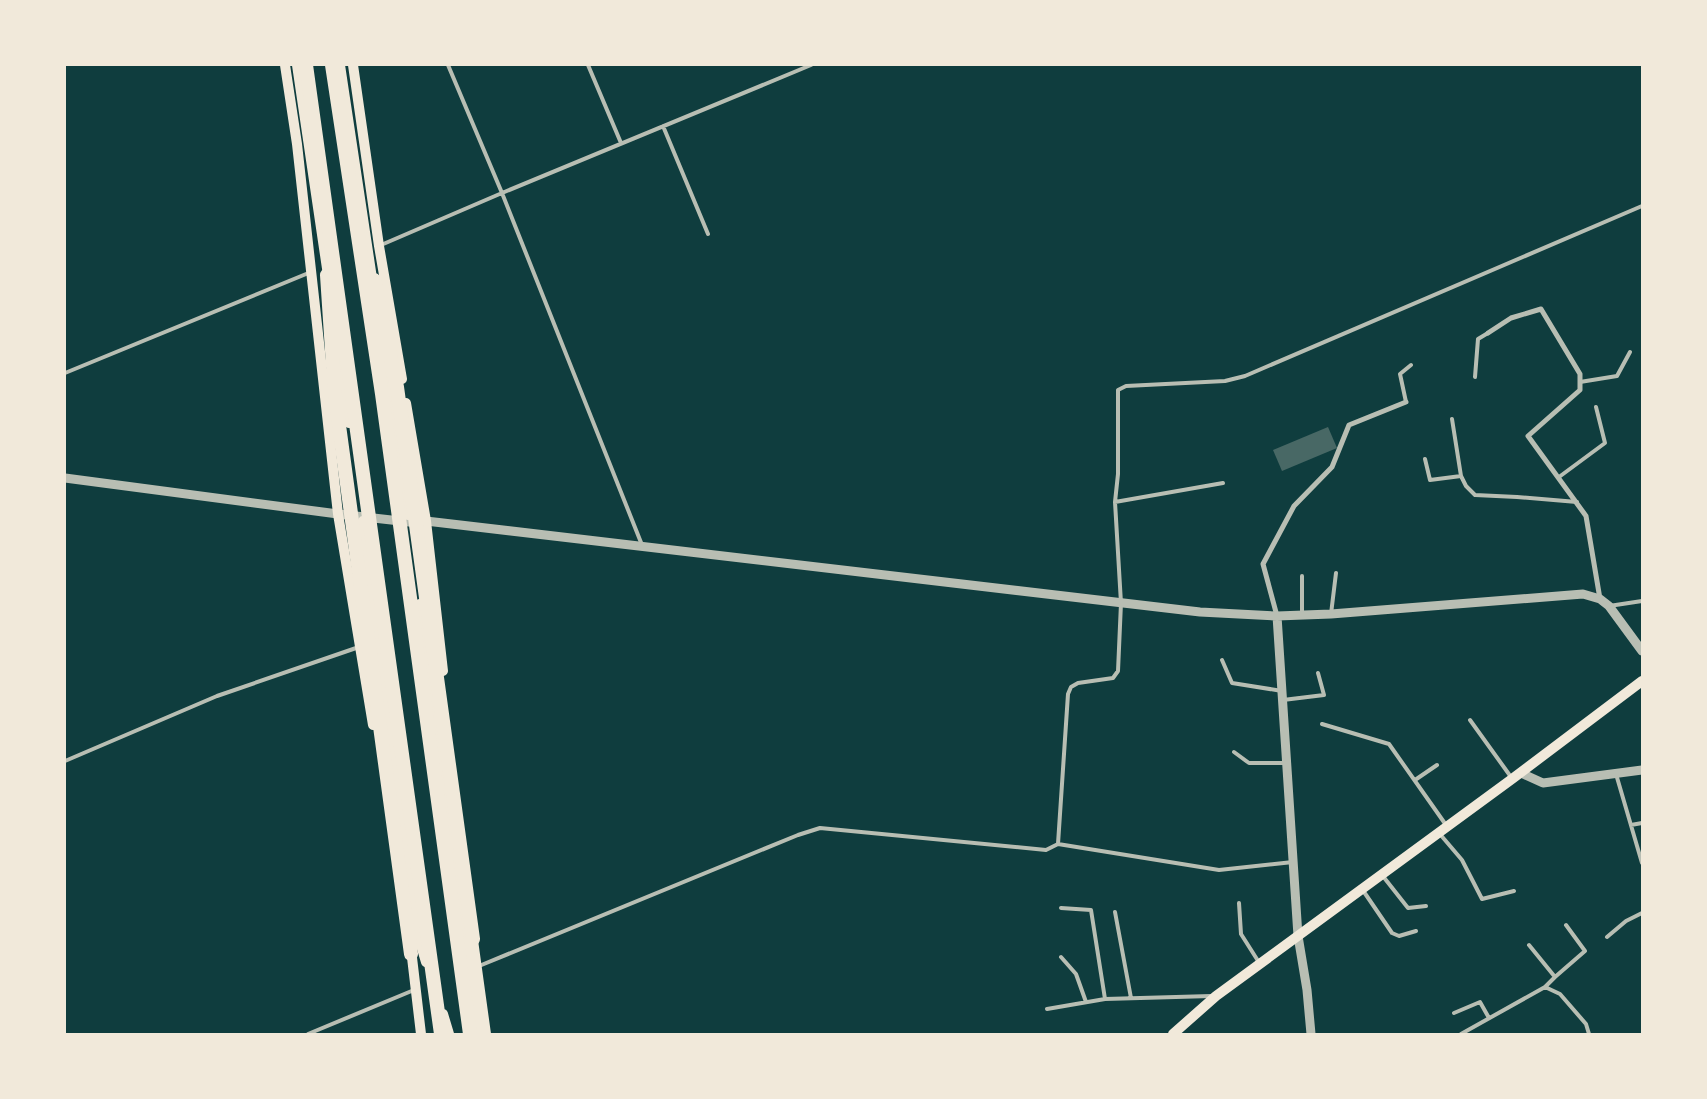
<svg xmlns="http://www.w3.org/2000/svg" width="1707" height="1099" font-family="'PT Sans Narrow',sans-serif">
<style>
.building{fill:#486865}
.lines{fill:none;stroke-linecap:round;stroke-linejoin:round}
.service{stroke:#b8beb3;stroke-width:4}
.minor{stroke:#b8beb3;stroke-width:5}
.tertiary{stroke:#b8beb3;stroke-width:9}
.secondary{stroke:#f1e9da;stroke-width:10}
.trunk{stroke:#f1e9da;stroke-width:14}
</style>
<rect width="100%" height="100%" fill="#0f3d3e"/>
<path class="building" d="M1328,427L1337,448L1282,471L1273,450Z"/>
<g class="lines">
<path class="service" d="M448,65L502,193L642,545
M588,65L621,143
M663,126L708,234
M381,245L502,193L811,65
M65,373L311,272
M1475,377L1478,339L1488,333
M1580,382L1617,376L1630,352
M1406,402L1400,374L1411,365
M1452,419L1461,476L1466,486L1475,495L1517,497L1577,502
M1425,459L1430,480L1461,476
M1559,477L1605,443L1596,407
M1115,502L1223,483
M1302,576V615
M1609,606L1642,601
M1331,614L1336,573
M1222,660L1232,683L1282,691
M1283,700L1324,695L1318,673
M1470,720L1511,777
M1322,724L1389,744L1446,825
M1234,752L1249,763H1287
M65,761L217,696L359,647
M1616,774L1642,863
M1415,780L1437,765
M1631,825L1642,823
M1439,833L1462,860L1482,899L1514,891
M1058,844L1219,870L1293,862
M1382,875L1408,908L1426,906
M1362,889L1392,933L1399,936L1416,931
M1239,903L1241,934L1260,964
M1061,908L1091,910L1105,999
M1115,912L1131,998
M1607,937L1626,921L1642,913
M1529,945L1555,977L1545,987
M1061,957L1076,974L1086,1002
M479,966L798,835L820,828L1046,850L1058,844L1068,694L1071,687L1078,683L1113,678L1118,671L1121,603L1115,502L1118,474V390L1126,386L1225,381L1245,376L1642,206
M1555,977L1585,951L1566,925
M1047,1009L1105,999L1211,996
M1454,1013L1480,1002L1489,1018
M308,1034L414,990
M1461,1034L1545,987L1560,994L1586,1024L1589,1034"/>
<path class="minor" d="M1488,333L1511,318L1541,309L1580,374V390L1528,436L1586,516L1600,599
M1277,616L1263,564L1294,506L1332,467L1349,425L1406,402"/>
<path class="tertiary" d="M65,478L338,514L409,522L426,521L1200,612L1277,616L1331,614L1583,594L1600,599L1609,606L1642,651
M1277,616L1298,936L1307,990L1311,1034
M1521,773L1543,783L1642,770"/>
<path class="secondary" d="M285,65L297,144L338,514L373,725
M297,65L329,282
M340,65L373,285
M353,65L379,246L402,379
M337,343L349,423
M384,354L408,515
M406,403L426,521L443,671
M363,521L418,935L426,962
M420,604L478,1034
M472,933L486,1034
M411,949L421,1034
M443,1014L449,1034
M1173,1034L1216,996L1512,779L1642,681"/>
<path class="trunk" d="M306,65L441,1034
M332,65L382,394L470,1034
M327,275L335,396L411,954
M374,280L397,387L473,939"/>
</g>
<rect width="1707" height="1099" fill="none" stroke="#f1e9da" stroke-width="132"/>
</svg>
